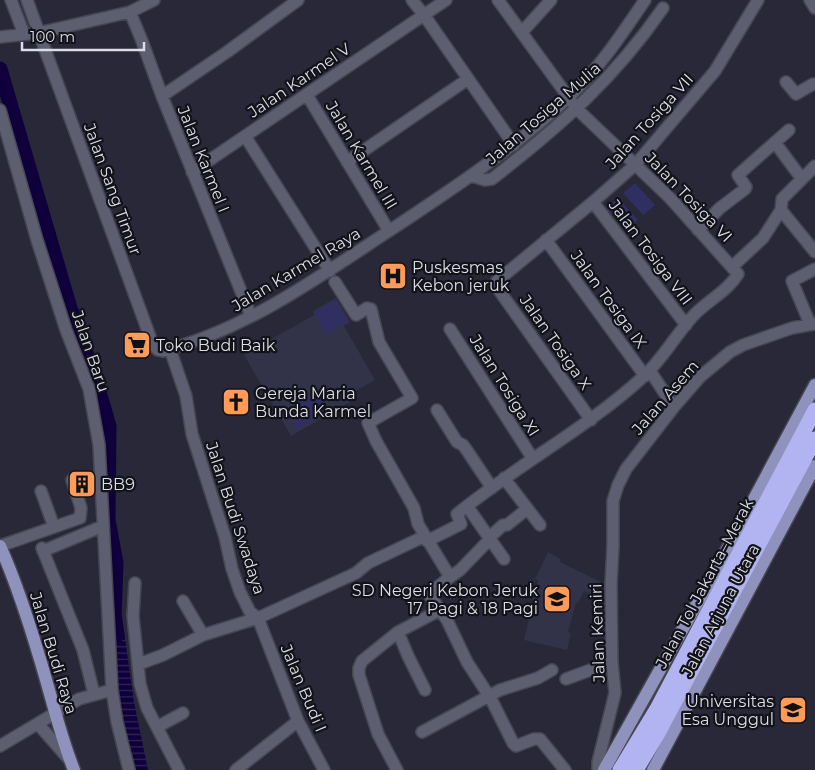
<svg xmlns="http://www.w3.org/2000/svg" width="815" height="770" font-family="Montserrat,sans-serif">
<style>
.built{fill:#323348}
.pitch{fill:#312f61}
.water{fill:url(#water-rules)}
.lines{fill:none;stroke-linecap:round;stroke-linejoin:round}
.river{stroke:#0f003b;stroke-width:15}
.minor-casing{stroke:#464653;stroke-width:14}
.major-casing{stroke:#464653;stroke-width:15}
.highway-casing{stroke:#464653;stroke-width:18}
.minor{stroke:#5d5e70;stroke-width:11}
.major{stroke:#8f92bd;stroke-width:12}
.highway{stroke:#b1b4f0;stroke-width:15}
.labels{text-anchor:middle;stroke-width:4.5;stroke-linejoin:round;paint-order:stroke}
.street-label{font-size:16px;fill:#dcdde8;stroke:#121219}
.poi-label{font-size:16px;fill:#dcdde8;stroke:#121219;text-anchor:start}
</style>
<defs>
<pattern id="water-rules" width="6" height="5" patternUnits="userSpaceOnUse" patternTransform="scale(1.25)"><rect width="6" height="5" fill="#0f003b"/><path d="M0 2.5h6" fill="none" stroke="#312557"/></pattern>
</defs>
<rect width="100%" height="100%" fill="#282838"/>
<path class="built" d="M336,298L350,322L344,326L375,380L352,393L355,399L291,436L244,355L314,315L313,311Z
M548,552L561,559L560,562L601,582L594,596L584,591L578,603L576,602L568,632L571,633L567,650L524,640L538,580L535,579Z"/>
<path class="pitch" d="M635,183L655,205L643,215L623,193Z
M618,198L638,220L626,230L606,208Z
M336,300L348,321L326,334L314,312Z
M318,392L329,411L296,430L285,411Z"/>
<path class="water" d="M121,610L134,702L148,770H131L116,713L109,618Z"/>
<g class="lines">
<path class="river" d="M0,69L70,308L96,381L109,426L108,520L116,563L114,616L117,635"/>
<g class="minor-casing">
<path id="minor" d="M11,0L24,34
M27,0L153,345L158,350L163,351C247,329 317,278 389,231C451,190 513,149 568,98C598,70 622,34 645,0
M412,0L424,15L514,145
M810,0L815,8
M130,12L142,41L162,96L251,316
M522,32L551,0
M0,37L38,33L130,12L154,0
M786,82L796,94L813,84H815
M307,95L389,231
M162,96L227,52L298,0
M0,110L37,240L66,330L89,389L99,445L112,690L117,722L129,770
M245,136L330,271
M774,143L789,130
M347,162L468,79
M192,172L446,0
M472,176L485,180L492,179C560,126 614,79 663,8
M593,202L686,325
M781,210L815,252
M698,230L720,208L745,189L746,187L738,175L773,144H776L802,179
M546,240L645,376
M733,266L763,238L781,210L782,199L815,166
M335,282L356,315L367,308L371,309L379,342L412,398L368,423L376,441L414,508L418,524L450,577L429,594L447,620L467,662L491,699L513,743L516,746L534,739H540L565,770
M810,324L792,281L815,269
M450,329L533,459
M170,349L186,396L192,434L225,537L232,569L240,592L250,612L258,618
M650,371L674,407
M437,410L457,442L463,445L468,452L492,488
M591,420L496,286L497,281L593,202L636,164L715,71L758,0
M504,478L540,525
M41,491L54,527
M467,506L504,559
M490,537L503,525H507L527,509
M427,541L461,524L457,514C517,465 586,429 643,377C663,359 676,334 694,315C707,301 728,291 738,274L670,198L577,109L498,0
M0,546L80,518L81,508L72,480
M42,548L83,650L94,694
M43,551L103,526
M450,577L460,570L491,538
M135,583L133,616L140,684L147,708L179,770
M183,601L203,635
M258,618L298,721L324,770
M398,632L408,656L425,690
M139,664L163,655L203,635L258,618L356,573L368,563L425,536
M566,679L612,662
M38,724L68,758
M157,727L183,713
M422,732L500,690L538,678L552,670
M0,746L79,699L112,690
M236,770L298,721
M397,770L378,734L359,675V668L362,661L398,632L440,610
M598,770V762L615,693L612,662L611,584L613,546V501L618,485L626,469L674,407L701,376L730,352L743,345L792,328L815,324"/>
</g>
<g class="major-casing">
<path id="major" d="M0,546C16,582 28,619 39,656C51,694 59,733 74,770
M604,770L723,557L815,385
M653,770L815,466"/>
</g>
<g class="highway-casing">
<path id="highway" d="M620,770L657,709L815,410
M636,770L657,735L815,439"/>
</g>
<use href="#minor" class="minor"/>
<use href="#major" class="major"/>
<use href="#highway" class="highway"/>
</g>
<defs>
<g id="hospital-square" transform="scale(1.4375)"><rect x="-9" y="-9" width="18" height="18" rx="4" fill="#fe9b58" stroke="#121219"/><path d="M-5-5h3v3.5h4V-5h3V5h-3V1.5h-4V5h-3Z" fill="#111"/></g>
<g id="supermarket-square" transform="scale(1.4375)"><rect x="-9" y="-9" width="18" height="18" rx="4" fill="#fe9b58" stroke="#121219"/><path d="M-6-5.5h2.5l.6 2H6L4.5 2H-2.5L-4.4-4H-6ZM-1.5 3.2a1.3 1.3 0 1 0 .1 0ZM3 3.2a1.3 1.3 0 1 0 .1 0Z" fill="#111"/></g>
<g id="church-square" transform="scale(1.4375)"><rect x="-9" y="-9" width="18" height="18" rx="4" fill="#fe9b58" stroke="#121219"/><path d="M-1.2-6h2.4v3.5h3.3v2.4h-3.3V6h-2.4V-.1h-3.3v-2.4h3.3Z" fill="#111"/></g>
<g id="building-square" transform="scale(1.4375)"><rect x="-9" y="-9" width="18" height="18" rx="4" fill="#fe9b58" stroke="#121219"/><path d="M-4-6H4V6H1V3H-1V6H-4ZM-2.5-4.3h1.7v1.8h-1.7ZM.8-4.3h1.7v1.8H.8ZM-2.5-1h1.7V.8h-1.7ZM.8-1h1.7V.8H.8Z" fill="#111"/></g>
<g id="school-square" transform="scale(1.4375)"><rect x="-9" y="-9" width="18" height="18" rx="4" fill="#fe9b58" stroke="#121219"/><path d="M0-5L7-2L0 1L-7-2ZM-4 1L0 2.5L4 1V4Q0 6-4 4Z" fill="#111"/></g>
<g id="university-square" transform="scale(1.4375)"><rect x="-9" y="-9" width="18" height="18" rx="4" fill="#fe9b58" stroke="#121219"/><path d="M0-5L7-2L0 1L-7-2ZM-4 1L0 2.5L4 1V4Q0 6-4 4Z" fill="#111"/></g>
</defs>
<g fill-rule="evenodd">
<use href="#hospital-square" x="393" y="276"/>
<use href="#supermarket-square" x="137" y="345"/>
<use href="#church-square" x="236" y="402"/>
<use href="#building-square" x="82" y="484"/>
<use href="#school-square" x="557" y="599"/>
<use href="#university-square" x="793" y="710"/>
</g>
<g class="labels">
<g class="street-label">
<text transform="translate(299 80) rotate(-34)" y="6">Jalan Karmel V</text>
<text transform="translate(543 113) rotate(-41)" y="6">Jalan Tosiga Mulia</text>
<text transform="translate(649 121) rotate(-48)" y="6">Jalan Tosiga VII</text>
<text transform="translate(362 155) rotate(59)" y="6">Jalan Karmel III</text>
<text transform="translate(204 159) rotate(68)" y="6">Jalan Karmel I</text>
<text transform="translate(113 189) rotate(70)" y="6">Jalan Sang Timur</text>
<text transform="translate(689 197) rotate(46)" y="6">Jalan Tosiga VI</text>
<text transform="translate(651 252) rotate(53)" y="6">Jalan Tosiga VIII</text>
<text transform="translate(296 269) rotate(-31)" y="6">Jalan Karmel Raya</text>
<text transform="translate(609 299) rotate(54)" y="6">Jalan Tosiga IX</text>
<text transform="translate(556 342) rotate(55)" y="6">Jalan Tosiga X</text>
<text transform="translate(91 351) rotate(71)" y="6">Jalan Baru</text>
<text transform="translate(505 385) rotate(58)" y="6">Jalan Tosiga XI</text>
<text transform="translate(665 397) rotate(-49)" y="6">Jalan Asem</text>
<text transform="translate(236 518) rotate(72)" y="6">Jalan Budi Swadaya</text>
<text transform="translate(704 583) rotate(-62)" y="6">Jalan Tol Jakarta–Merak</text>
<text transform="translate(720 610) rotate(-62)" y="6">Jalan Arjuna Utara</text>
<text transform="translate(597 633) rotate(-92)" y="6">Jalan Kemiri</text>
<text transform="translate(54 653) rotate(73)" y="6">Jalan Budi Raya</text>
<text transform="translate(304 688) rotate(67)" y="6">Jalan Budi I</text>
</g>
<g class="poi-label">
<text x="412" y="273">Puskesmas<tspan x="412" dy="18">Kebon jeruk</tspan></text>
<text x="156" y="351">Toko Budi Baik</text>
<text x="255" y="399">Gereja Maria<tspan x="255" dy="18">Bunda Karmel</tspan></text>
<text x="101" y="490">BB9</text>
<text x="538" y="596" text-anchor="end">SD Negeri Kebon Jeruk<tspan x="538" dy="18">17 Pagi &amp; 18 Pagi</tspan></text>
<text x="774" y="707" text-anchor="end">Universitas<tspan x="774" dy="18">Esa Unggul</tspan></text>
</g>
</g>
<path d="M22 42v8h122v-8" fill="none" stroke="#dcdde8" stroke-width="2.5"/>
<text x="30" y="42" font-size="15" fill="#dcdde8" stroke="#121219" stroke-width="4" paint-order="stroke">100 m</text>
</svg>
